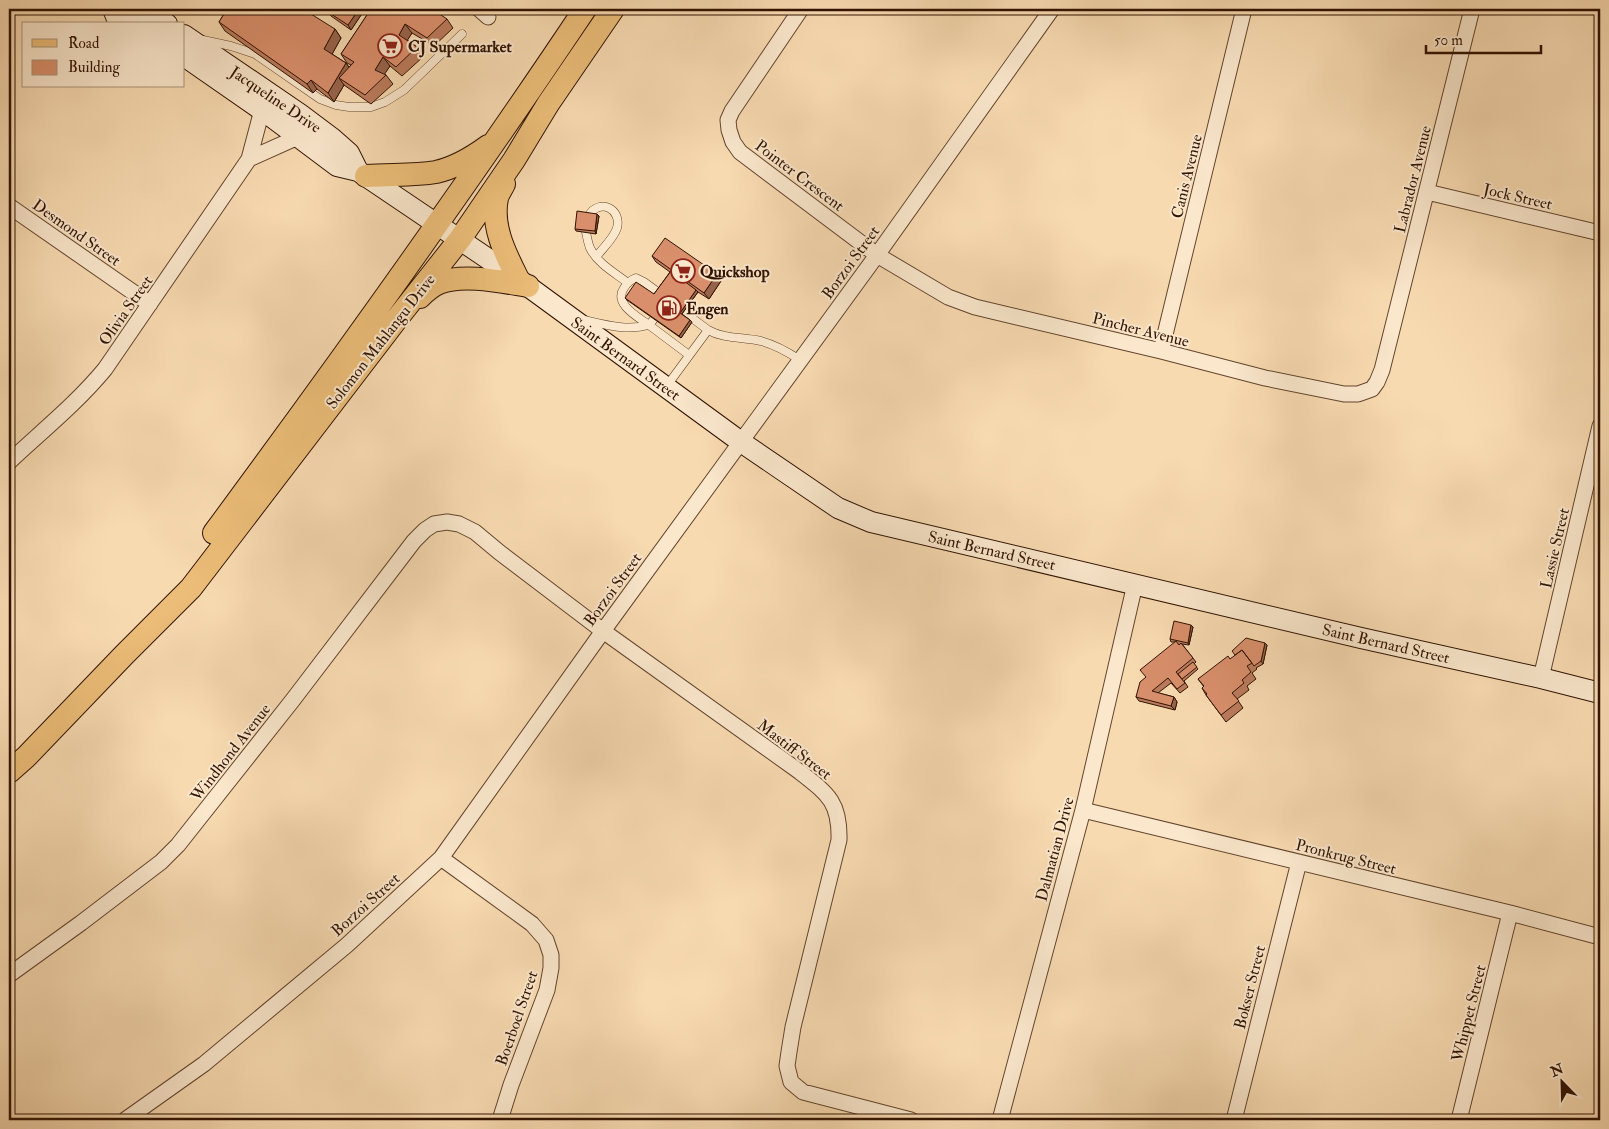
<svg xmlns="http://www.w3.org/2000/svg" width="1609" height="1129" font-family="'IM FELL Double Pica',serif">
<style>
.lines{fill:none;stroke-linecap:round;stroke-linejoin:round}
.lane-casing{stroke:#63452c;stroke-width:9}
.street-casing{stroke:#63452c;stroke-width:17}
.secondary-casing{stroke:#311300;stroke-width:22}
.primary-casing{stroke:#311300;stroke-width:24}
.lane{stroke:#fae7cc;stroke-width:8}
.street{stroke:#fae7cc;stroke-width:15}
.secondary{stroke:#fae7cc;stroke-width:20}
.primary{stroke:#ecbd78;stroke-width:22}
.wall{fill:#bb7b5d;stroke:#311300}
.shaded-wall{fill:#98644c;stroke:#311300}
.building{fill:#d98f6c;stroke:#311300}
.labels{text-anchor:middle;stroke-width:4;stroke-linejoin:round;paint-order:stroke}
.poi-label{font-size:16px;font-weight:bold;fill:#311300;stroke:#fae7cc;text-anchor:start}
.street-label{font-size:16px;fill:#311300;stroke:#fae7cc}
</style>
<rect width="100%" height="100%" fill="#f8dab1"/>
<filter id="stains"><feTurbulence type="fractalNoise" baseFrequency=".004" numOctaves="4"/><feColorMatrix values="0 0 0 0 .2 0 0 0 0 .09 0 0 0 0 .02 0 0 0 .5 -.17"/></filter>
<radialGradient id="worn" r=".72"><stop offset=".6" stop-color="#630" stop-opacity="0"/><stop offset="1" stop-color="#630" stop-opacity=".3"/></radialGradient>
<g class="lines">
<g class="lane-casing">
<path id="lane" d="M203,40L231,46L255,54L320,99L336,105L349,107H371L385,102L404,90L462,34
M589,215C600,198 622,209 617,228C614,238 603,248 596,257
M586,232C587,237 588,243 590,248C597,263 615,273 628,283
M684,312L708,330
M654,319L649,325C638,317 613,304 624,288C627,283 630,280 636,278L644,282L659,293
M584,320C606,325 627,331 649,325L689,355
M666,387L708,330C724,339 743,337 761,341C776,345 788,352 800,360"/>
</g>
<g class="street-casing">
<path id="street" d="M479,9L488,17
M801,9L732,111L728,120L729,130L733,142L740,152L877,255L948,297L975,307L1161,351L1265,378L1344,394H1358L1372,389L1377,382L1382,370L1472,9
M249,159L298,137
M1427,192L1600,233
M9,206L150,304
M1161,351L1244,9
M9,462C42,431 76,404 105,369L249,159L262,110
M1541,678L1600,426
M1083,810L1510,913L1600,937
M441,858L532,924L546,940L551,955V968L547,990L511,1085L500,1120
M9,975L81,923L161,862L178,845L292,701L414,541L425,530L434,524L447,522L459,524L475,532L499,552L603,631L800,772C828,794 840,802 839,840L793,1027L789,1052L787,1066L791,1082L803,1092L911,1120
M125,1120L204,1064L347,945L441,858L603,631L877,255L1052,9
M1000,1120L1083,810L1135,584
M1234,1120L1299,862
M1459,1120L1510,913"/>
</g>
<g class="secondary-casing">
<path id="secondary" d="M113,9L117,19L126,24
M147,10L167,24
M134,24C142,22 146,16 147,9
M184,35L300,114L332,138L349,153L358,171
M184,56L273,118L337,166L358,171L518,279L741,442L838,508L871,522L1361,638L1541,678L1600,693"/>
</g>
<g class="primary-casing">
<path id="primary" d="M366,176C389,174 413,176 436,172C454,168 473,157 488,146
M504,184C502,188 498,194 497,198C491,227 506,255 518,279
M420,297C425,292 432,286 439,283C463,273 503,282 528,286
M214,533C341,361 466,187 585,9
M9,772L26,757L124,655L191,588L396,320L460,239L514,160L548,104L613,9"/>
</g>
<use href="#lane" class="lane"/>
<use href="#street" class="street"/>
<use href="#secondary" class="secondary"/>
<use href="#primary" class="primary"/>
</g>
<path class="wall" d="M227,9H272L271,10L335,29L341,38L332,54L346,63L349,67L351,65L347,63L341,54L371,9L447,19L453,28L434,46L412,33L407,40L417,47L424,56L402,76L390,66L384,74L386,75L393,84L371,104L344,85L334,102L317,89L313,93L225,31L219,22Z
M365,9L351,30L331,16L328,12Z
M599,216L596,234L576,231L575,229Z
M652,256L721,281L709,299L698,292L682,314L690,320L692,322L681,338L627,300L625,298L654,294L670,272L656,262Z
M1193,627L1189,645L1182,644L1196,662L1194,664L1198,669L1184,681L1188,687L1180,693L1171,683L1158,693L1174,697L1177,702L1175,710L1139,701L1136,697L1146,677L1175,642H1171L1170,639Z
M1265,643L1267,645L1263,664L1256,668L1257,669L1252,673L1256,679L1247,686L1249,690L1237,699L1243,708L1226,722L1206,695L1202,688L1204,687L1198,679L1230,659Z"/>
<path class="shaded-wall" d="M359,9H365L351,30L348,25Z
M405,24L412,33L405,44L399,35Z
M335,29L341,38L330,58L324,49Z
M383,57L390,66L382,78L375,70Z
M346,63L352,72L339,78L344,85L334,102L328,93Z
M311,80L317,89L313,93L307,84Z
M597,214L599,216L596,234L595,231Z
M717,274L721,281L709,299L704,293Z
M696,290L698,292L681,315L680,313Z
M690,320L692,322L681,338L679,336Z
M1191,625L1193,627L1189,645L1188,643Z
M1265,643L1267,645L1263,664L1261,661Z
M1174,697L1177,702L1175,710L1171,706Z"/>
<path class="building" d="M227,9H270L272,11L274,9H303L335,29L324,49L346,63L328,93L311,80L307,84L219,22Z
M330,9H359L348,25L328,12Z
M371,9H432L447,19L427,38L405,24L399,35L417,47L396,67L383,57L375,70L386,75L365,95L339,78L354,62L341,54Z
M577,211L597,214L595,231L575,229Z
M665,238L717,274L704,293L652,256Z
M671,271L696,290L680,313L690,320L679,336L625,298L636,282L654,294Z
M1174,621L1191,625L1188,643L1170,639Z
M1246,638L1265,643L1261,661L1254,666L1242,650L1235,655L1232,651Z
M1176,641L1179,645L1181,643L1193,658L1176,672L1185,683L1177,689L1168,678L1152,691L1174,697L1171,706L1136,697L1140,682L1146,677L1140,670Z
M1242,650L1252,663L1247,666L1251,672L1242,680L1244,683L1232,693L1239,701L1221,715L1206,695L1207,694L1202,688L1204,686L1198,679L1228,656L1230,659Z
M1193,662L1197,667L1182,679L1178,674Z"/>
<defs>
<g id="supermarket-ring" transform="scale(1.25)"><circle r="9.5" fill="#fae7cc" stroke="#8f2418" stroke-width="1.5"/><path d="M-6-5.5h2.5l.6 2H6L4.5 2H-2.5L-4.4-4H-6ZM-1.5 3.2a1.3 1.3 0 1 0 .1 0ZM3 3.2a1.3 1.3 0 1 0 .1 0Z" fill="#8f2418"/></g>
<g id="fuel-ring" transform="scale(1.25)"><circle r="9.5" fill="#fae7cc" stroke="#8f2418" stroke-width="1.5"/><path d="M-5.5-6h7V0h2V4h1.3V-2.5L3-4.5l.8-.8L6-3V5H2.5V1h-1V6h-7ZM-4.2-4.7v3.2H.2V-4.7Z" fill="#8f2418"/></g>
</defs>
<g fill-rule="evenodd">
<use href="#supermarket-ring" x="390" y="46"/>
<use href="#supermarket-ring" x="683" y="271"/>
<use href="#fuel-ring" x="669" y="308"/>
</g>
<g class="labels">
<g class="poi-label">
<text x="408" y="52">CJ Supermarket</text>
<text x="700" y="277">Quickshop</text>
<text x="686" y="314">Engen</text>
</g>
<g class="street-label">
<text transform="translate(276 99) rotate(34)" y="6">Jacqueline Drive</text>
<text transform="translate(800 175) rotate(37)" y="6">Pointer Crescent</text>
<text transform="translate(1186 176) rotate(-76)" y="6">Canis Avenue</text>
<text transform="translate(1412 179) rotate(-76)" y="6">Labrador Avenue</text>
<text transform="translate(1518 196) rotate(13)" y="6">Jock Street</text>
<text transform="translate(77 232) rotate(35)" y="6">Desmond Street</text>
<text transform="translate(850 262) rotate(-54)" y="6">Borzoi Street</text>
<text transform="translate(125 310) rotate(-55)" y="6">Olivia Street</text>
<text transform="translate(1141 329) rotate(14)" y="6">Pincher Avenue</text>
<text transform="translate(380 341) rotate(-52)" y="6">Solomon Mahlangu Drive</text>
<text transform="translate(626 358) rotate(36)" y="6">Saint Bernard Street</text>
<text transform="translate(1554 548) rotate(-77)" y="6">Lassie Street</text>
<text transform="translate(992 550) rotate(13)" y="6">Saint Bernard Street</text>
<text transform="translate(612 589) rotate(-54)" y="6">Borzoi Street</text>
<text transform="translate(1386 643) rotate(13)" y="6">Saint Bernard Street</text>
<text transform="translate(795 749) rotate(37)" y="6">Mastiff Street</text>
<text transform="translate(230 752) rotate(-52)" y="6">Windhond Avenue</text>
<text transform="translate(1054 849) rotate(-75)" y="6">Dalmatian Drive</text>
<text transform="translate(1346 856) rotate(14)" y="6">Pronkrug Street</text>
<text transform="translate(365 904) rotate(-42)" y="6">Borzoi Street</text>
<text transform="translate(1249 987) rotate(-76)" y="6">Bokser Street</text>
<text transform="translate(1468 1013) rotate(-76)" y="6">Whippet Street</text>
<text transform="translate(516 1018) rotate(-71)" y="6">Boerboel Street</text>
</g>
</g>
<rect width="1609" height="1129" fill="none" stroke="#f8dab1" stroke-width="30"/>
<rect x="10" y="10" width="1589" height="1109" fill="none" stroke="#311300" stroke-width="2.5"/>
<rect x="15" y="15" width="1579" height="1099" fill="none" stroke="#311300"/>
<rect x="22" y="22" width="162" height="65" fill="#fae7cc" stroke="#aa927a"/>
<rect x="32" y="39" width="25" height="8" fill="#ecbd78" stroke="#aa927a"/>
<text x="68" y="48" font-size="15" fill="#311300">Road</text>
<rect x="32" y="60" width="25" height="15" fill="#d98f6c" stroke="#aa927a"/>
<text x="68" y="72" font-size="15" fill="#311300">Building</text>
<g transform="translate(1562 1082) rotate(337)" stroke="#fae7cc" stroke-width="4" paint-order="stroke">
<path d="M0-4L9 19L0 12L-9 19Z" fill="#311300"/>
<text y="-8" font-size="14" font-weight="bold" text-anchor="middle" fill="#311300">N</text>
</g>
<path d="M1426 45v8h115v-8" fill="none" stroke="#311300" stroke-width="2.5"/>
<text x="1434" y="45" font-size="15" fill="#311300" stroke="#fae7cc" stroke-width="4" paint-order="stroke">50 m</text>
<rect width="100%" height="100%" filter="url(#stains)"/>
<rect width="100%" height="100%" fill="url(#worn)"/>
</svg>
